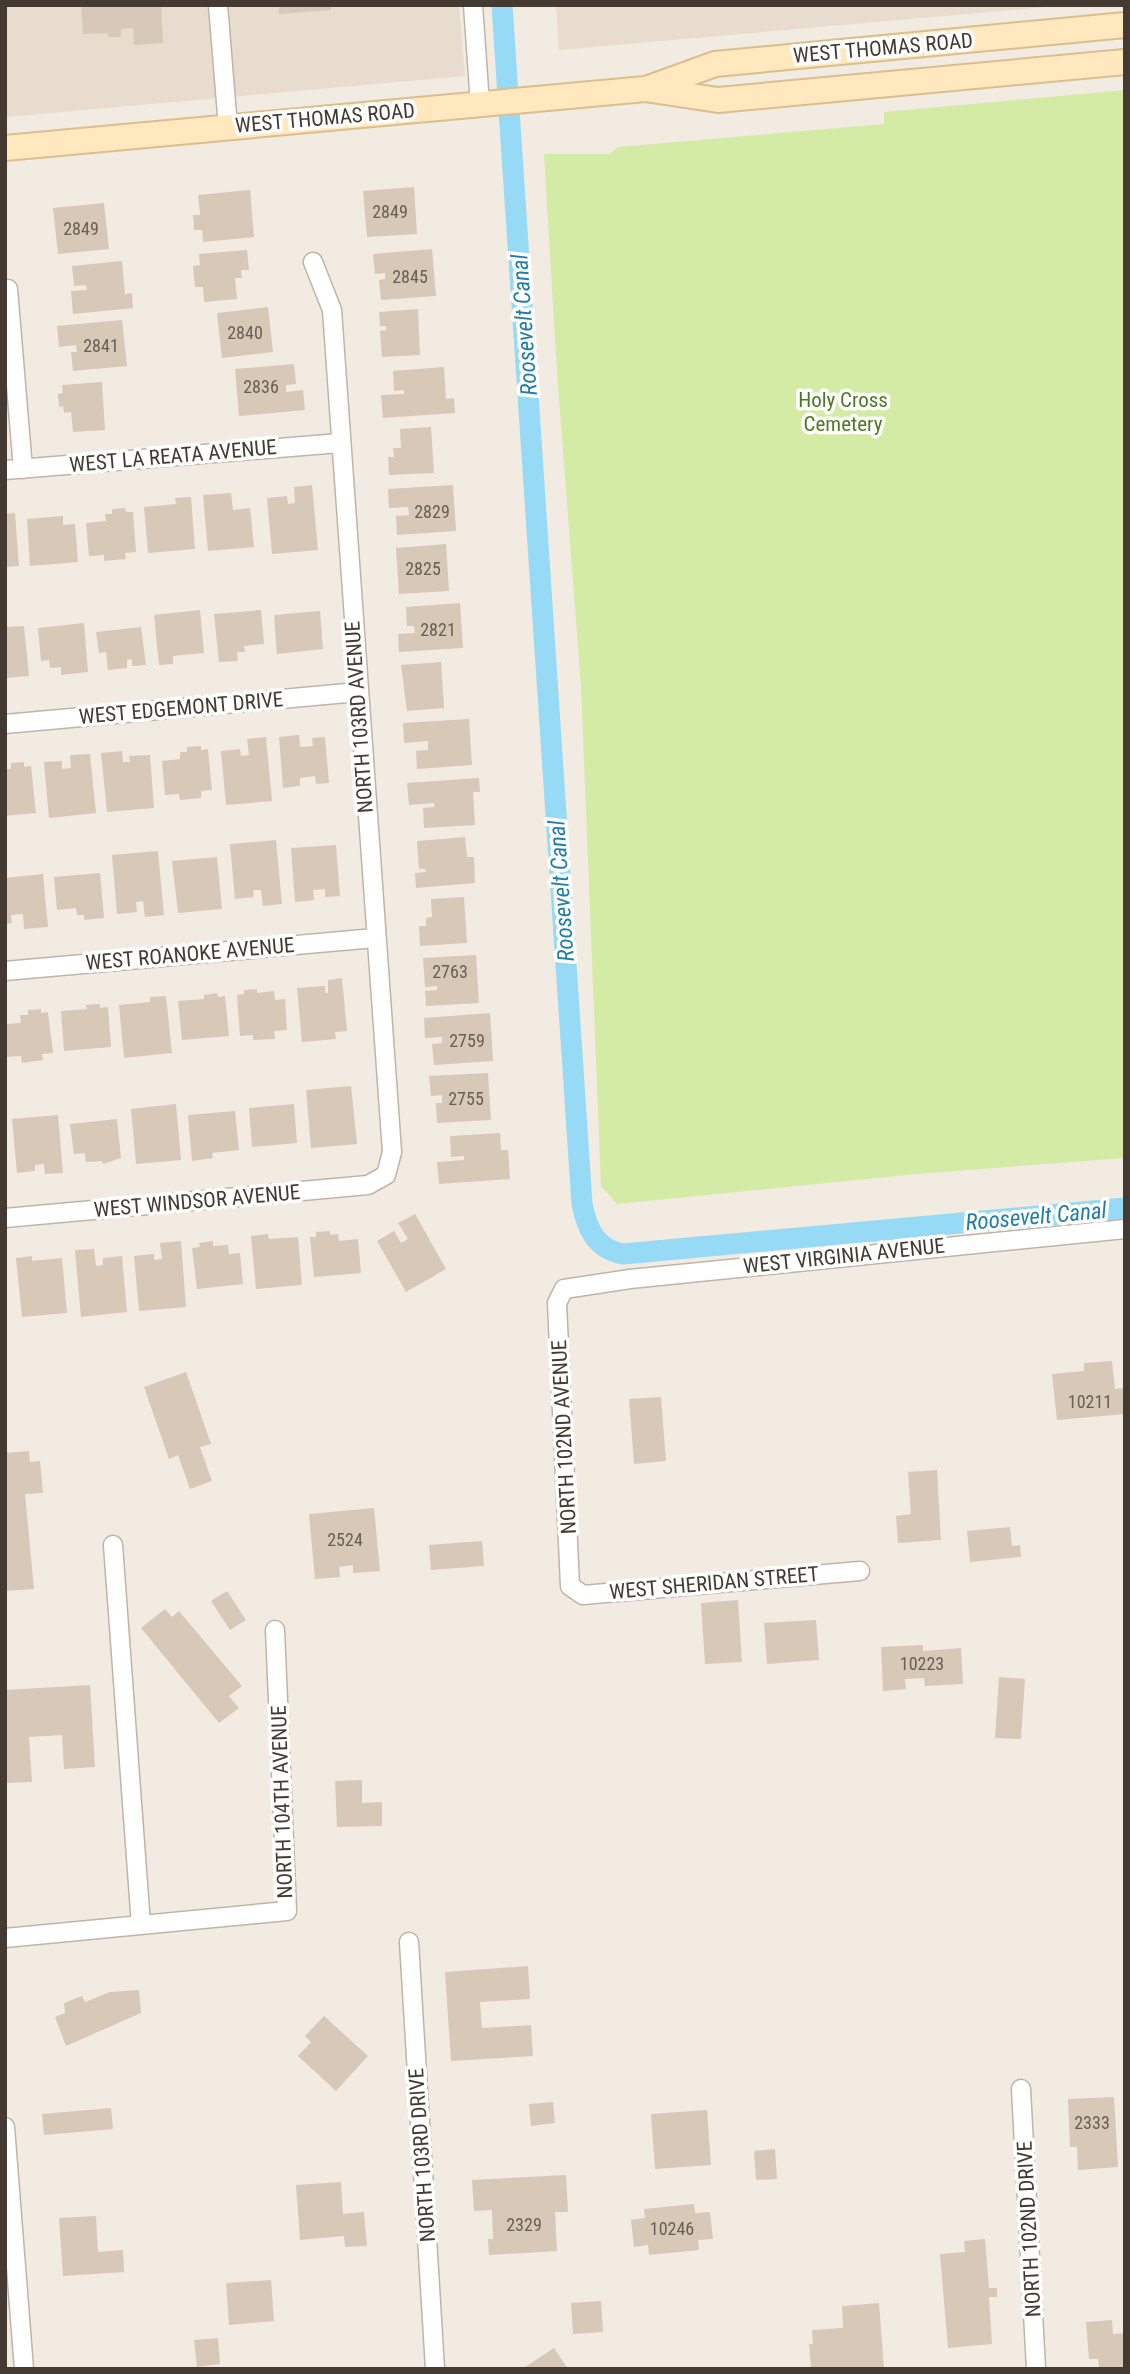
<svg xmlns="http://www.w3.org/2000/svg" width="1130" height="2374" font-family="'Roboto Condensed',sans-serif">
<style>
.residential{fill:#e7dcce}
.green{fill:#d3eba5}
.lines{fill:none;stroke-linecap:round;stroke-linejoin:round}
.canal{stroke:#96daf6;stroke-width:21}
.building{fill:#d8c8b8}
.street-casing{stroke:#c1b4a6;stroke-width:21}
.secondary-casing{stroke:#dabe8d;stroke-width:28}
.street{stroke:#fff;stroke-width:18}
.secondary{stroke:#ffe8be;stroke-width:24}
.labels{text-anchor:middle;stroke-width:7;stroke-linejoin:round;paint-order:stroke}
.number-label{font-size:18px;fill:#695e53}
.street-label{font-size:21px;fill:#443a31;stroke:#fff}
.park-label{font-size:21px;fill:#4c7a20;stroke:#fff}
.water-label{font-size:23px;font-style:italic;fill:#207ea7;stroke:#fff}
</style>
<rect width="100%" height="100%" fill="#f2ebe1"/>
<path class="residential" d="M5,5H459L465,76L5,117Z
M556,5H1068L559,50Z"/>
<path class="green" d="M1125,90V1158L916,1174L617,1204L601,1186L581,686L557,372L544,154H610L618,147L884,124V112Z"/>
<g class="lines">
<path class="canal" d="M502,5L582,1204C587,1229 596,1249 623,1254L1125,1208"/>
</g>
<path class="building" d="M81,5H161L163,43L134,45L133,28L121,29V37H108V33L83,34Z
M279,5H331V10L279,14Z
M414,187L417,234L367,237L363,191Z
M250,190L254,237L203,242L202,230H194L193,215H200L198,195Z
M104,203L109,249L58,254L53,208Z
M432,249L436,296L381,300L379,280L385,279V273L375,274L373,254Z
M247,250L249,270H241L242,278H235L237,299L204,302L203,287H195L193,266L200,265L199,254Z
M122,261L125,294L132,293L133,308L73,314L71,291L87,290L86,285L74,286L72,266Z
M268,307L273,352L222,358L217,313Z
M418,309L420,355L382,357L380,331L386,330V326H380L379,312Z
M122,320L127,366L73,371L71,352H77L76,345L59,347L57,326Z
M294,364L296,384L286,385V392L303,390L305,410L239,416L235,369Z
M444,367L446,399L454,398L455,413L383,418L381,395L404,394V390L394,391L393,371Z
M102,382L105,430L73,432L71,412L64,413L63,406L59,407L58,394L63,393L62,385Z
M431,427L434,473L389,475L388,457H394L393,448H401L400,429Z
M312,485L318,550L272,554L267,498L287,496L288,504L295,503L294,487Z
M453,485L456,531L397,535L396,516L409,515L408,507L389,508L388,489Z
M231,493L233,510L250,508L254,547L208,551L203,495Z
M191,497L195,549L148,553L144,507L176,504L175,498Z
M125,508L126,512H133L136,552L125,553L126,559L104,561V555L89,556L86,523L106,521L105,514H112V509Z
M15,513L19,566L5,567V514Z
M63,516V525L75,524L78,562L30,566L27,519Z
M446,544L449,591L399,594L396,548Z
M460,603L463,648L399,652L398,634L415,633L414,626H407L406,607Z
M200,610L204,653L173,656V664L159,665L154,615Z
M261,610L264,644L244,646L245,652H237L238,661L219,662L214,614Z
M320,611L323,649L277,654L274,615Z
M84,623L88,672L61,675V667L50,668L49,660L41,661L38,628Z
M24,626L29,676L5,678V627Z
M141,627L146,665L132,666V659L127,660V668L108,670L106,652L99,653L96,632Z
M441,662L444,708L407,711L401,665Z
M469,719L472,765L417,769L416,751L428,750V741L404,743L403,723Z
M299,735L300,747L313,746L312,738L325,737L329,783L316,784L315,776L300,778V786L283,788L279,737Z
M266,737L272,801L226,805L221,751L240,749L241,756L249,755L247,739Z
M201,746V750L208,749L212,790L201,791V798L180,800L179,794L165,795L162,761L180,759V752H187V747Z
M122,751L123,762H130L129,756L150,755L154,808L107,812L101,753Z
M90,754L96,813L49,818L44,762L62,761V769L71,768L70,755Z
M24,762V767L31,766L36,813L5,816V769H11V763Z
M479,778L480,792H473L475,825L424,828L423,808L434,807V803L409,805L407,783Z
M465,837L467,857H474L475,883L416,888L415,873L426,872L425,869H419L417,841Z
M276,840L282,904L263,906L261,890H253L254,897L235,899L230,844Z
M336,845L340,896L325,897V889L313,890L314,900L295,902L291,848Z
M158,851L164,915L145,917L143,901L136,902L137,912L117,914L112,855Z
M217,857L222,909L178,913L172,861Z
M100,873L104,918L84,920V915H77L76,908L57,910L54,877Z
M43,874L48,927L24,929L23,914L11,915L12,923L5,924V878Z
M464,897L467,943L420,946L419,926H426V918L432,917L431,899Z
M476,955L479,1003L426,1006L425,991L437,990V986L425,987L423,958Z
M342,978L347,1031L335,1032L336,1039L302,1042L297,988L325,986V993H328V980Z
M257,989V993L274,991L275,1000L285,999L287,1030L274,1031L275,1039L253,1040V1035L240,1036L237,995L244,994V990Z
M217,993L218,997L225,996L229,1036L182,1040L178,1001L204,999V995Z
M166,996L172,1053L124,1058L119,1005L150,1002V997Z
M100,1004V1008L108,1007L111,1047L64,1051L61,1011L87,1009L86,1005Z
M41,1009V1013L48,1012L53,1053L42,1054L43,1060L22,1063L21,1056L6,1057L5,1024L21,1023L20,1015H28V1010Z
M490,1013L493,1061L434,1065L432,1044L442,1043V1037L425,1038L424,1018Z
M488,1073L491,1120L437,1123L436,1103H442V1095L431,1096L429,1076Z
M351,1086L357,1144L311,1148L306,1090Z
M176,1104L181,1160L136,1164L131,1109Z
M294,1104L297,1143L252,1147L249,1108Z
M235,1111L239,1150L212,1153L213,1158L192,1161L188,1115Z
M58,1115L63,1173L45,1174L44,1164L35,1165V1171L17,1173L12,1119Z
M117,1119L121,1158L103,1164L102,1161L86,1162L85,1153L74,1154L70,1124Z
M500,1133L501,1150H508L510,1179L439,1184L437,1162L464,1160V1156L451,1157L450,1136Z
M415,1214L446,1269L406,1292L377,1241L394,1231L401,1243L408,1239L398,1223Z
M330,1231V1235L338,1234L339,1241L358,1239L361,1273L314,1277L310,1237H316V1232Z
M268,1234L269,1239L298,1237L302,1285L256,1289L251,1236Z
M181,1241L186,1307L139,1311L134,1256L154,1254V1260L162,1259L160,1243Z
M213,1241V1246L228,1245L229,1254L240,1253L243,1284L197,1289L192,1248L200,1247L199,1243Z
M94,1249L96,1266L103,1265V1258L122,1256L127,1312L81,1317L75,1250Z
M32,1256V1261L62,1258L67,1313L22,1317L16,1258Z
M1112,1361L1115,1389L1125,1388V1414L1057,1420L1052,1374L1084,1371V1363Z
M186,1372L211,1444L200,1447L212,1481L190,1489L178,1455L169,1459L144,1387Z
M661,1397L666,1461L634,1464L629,1399Z
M29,1451L30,1462L40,1461L43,1493L25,1494L34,1589L6,1591L5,1453Z
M937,1470L941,1540L898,1543L896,1516L911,1514L908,1472Z
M374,1508L380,1571L353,1573V1565L339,1567L340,1577L315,1579L309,1514Z
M1010,1527L1012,1546L1020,1545L1021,1557L970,1562L967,1531Z
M482,1541L484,1566L431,1570L429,1545Z
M227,1591L246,1620L230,1630L211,1601Z
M738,1600L742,1662L705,1664L701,1603Z
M165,1609L172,1617L179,1611L242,1686L229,1696L239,1708L219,1723L141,1628Z
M816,1620L819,1660L767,1664L764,1623Z
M923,1645V1651L961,1648L963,1684L925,1686L924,1678L905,1679L906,1689L883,1691L881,1647Z
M999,1677L1025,1679L1021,1739L995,1738Z
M90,1685L95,1767L64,1769L62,1735L29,1737L32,1782L5,1783V1690Z
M362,1780V1803L382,1802V1826L337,1827L335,1781Z
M528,1966L530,1999L480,2002L482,2028L531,2025L533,2056L451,2061L445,1972Z
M139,1990L141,2013L66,2046L55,2017L65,2013L64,2003L82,1996L85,2002L110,1992Z
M324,2016L368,2056L336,2091L298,2056L311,2042L305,2036Z
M1114,2097L1118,2167L1078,2170L1077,2147H1070L1068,2099Z
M553,2102L555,2123L531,2126L529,2104Z
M111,2108L113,2129L44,2135L42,2114Z
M707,2110L711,2165L655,2169L651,2114Z
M775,2149L777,2179L756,2180L754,2151Z
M566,2175L568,2212H555L557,2251L489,2255L488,2239H493L492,2210L474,2211L472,2180Z
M341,2182L343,2214L364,2212L367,2246L345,2247L344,2236L300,2240L296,2185Z
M694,2204L695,2213L710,2212L713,2239L698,2240L699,2250L649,2255L648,2245L634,2247L631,2220L645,2218L644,2209Z
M96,2216L98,2252L123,2250L124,2272L63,2276L59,2218Z
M985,2239L989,2288H997V2297H989L992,2344L948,2348L940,2254L965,2252L964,2241Z
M271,2280L274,2321L229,2325L226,2283Z
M601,2301L603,2332L573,2334L571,2303Z
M879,2303L884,2369H811L809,2344H813L812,2330L843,2328L842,2306Z
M1112,2320L1113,2334L1125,2333V2369H1099L1098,2359H1089L1086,2322Z
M218,2338L220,2364L197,2367L194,2340Z
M554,2348L568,2369H522Z"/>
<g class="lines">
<g class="street-casing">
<path id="street" d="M218,5L228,127
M473,5L480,104
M8,289L23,469
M5,470L340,443
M5,724L358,692
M5,971L375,938
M5,1218L368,1185L386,1175L392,1152L332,310L313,262
M113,1545L141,1925
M860,1571L583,1595L570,1586L557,1303L564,1289L630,1279L1125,1229
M5,1938L287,1911L275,1630
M409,1942L435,2369
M1021,2089L1036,2369
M5,2127L24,2369"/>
</g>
<g class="secondary-casing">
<path id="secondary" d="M649,88L715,64L1125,25
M5,148L645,89L718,100L1125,62"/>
</g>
<use href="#street" class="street"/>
<use href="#secondary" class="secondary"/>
</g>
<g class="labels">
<g class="number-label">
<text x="390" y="218">2849</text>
<text x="81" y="235">2849</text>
<text x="410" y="283">2845</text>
<text x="245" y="339">2840</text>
<text x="101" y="352">2841</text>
<text x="261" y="393">2836</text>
<text x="432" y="518">2829</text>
<text x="423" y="575">2825</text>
<text x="438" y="636">2821</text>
<text x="450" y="978">2763</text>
<text x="467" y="1047">2759</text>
<text x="466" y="1105">2755</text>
<text x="1090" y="1408">10211</text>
<text x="345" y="1546">2524</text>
<text x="922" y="1670">10223</text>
<text x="1092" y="2129">2333</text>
<text x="524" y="2231">2329</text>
<text x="672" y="2235">10246</text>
</g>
<g class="street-label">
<text transform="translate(883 48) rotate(-5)" y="7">WEST THOMAS ROAD</text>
<text transform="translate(325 118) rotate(-5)" y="7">WEST THOMAS ROAD</text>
<text transform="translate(173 456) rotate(-5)" y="7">WEST LA REATA AVENUE</text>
<text transform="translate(181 708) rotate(-5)" y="7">WEST EDGEMONT DRIVE</text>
<text transform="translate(359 717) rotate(-94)" y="7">NORTH 103RD AVENUE</text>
<text transform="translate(190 954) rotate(-5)" y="7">WEST ROANOKE AVENUE</text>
<text transform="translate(197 1201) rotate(-5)" y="7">WEST WINDSOR AVENUE</text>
<text transform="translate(844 1256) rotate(-6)" y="7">WEST VIRGINIA AVENUE</text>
<text transform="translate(564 1437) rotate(-93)" y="7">NORTH 102ND AVENUE</text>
<text transform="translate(714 1583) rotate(-5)" y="7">WEST SHERIDAN STREET</text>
<text transform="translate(282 1802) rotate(-92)" y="7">NORTH 104TH AVENUE</text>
<text transform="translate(422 2155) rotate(-94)" y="7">NORTH 103RD DRIVE</text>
<text transform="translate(1029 2229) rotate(-93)" y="7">NORTH 102ND DRIVE</text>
</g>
<g class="park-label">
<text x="843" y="407">Holy Cross<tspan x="843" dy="24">Cemetery</tspan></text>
</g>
<g class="water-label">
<text transform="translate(524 325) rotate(-94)" y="8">Roosevelt Canal</text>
<text transform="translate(561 891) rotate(-94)" y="8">Roosevelt Canal</text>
<text transform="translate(1036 1216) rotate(-5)" y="8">Roosevelt Canal</text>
</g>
</g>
<rect width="1130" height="2374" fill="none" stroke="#443a31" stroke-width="14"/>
</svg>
